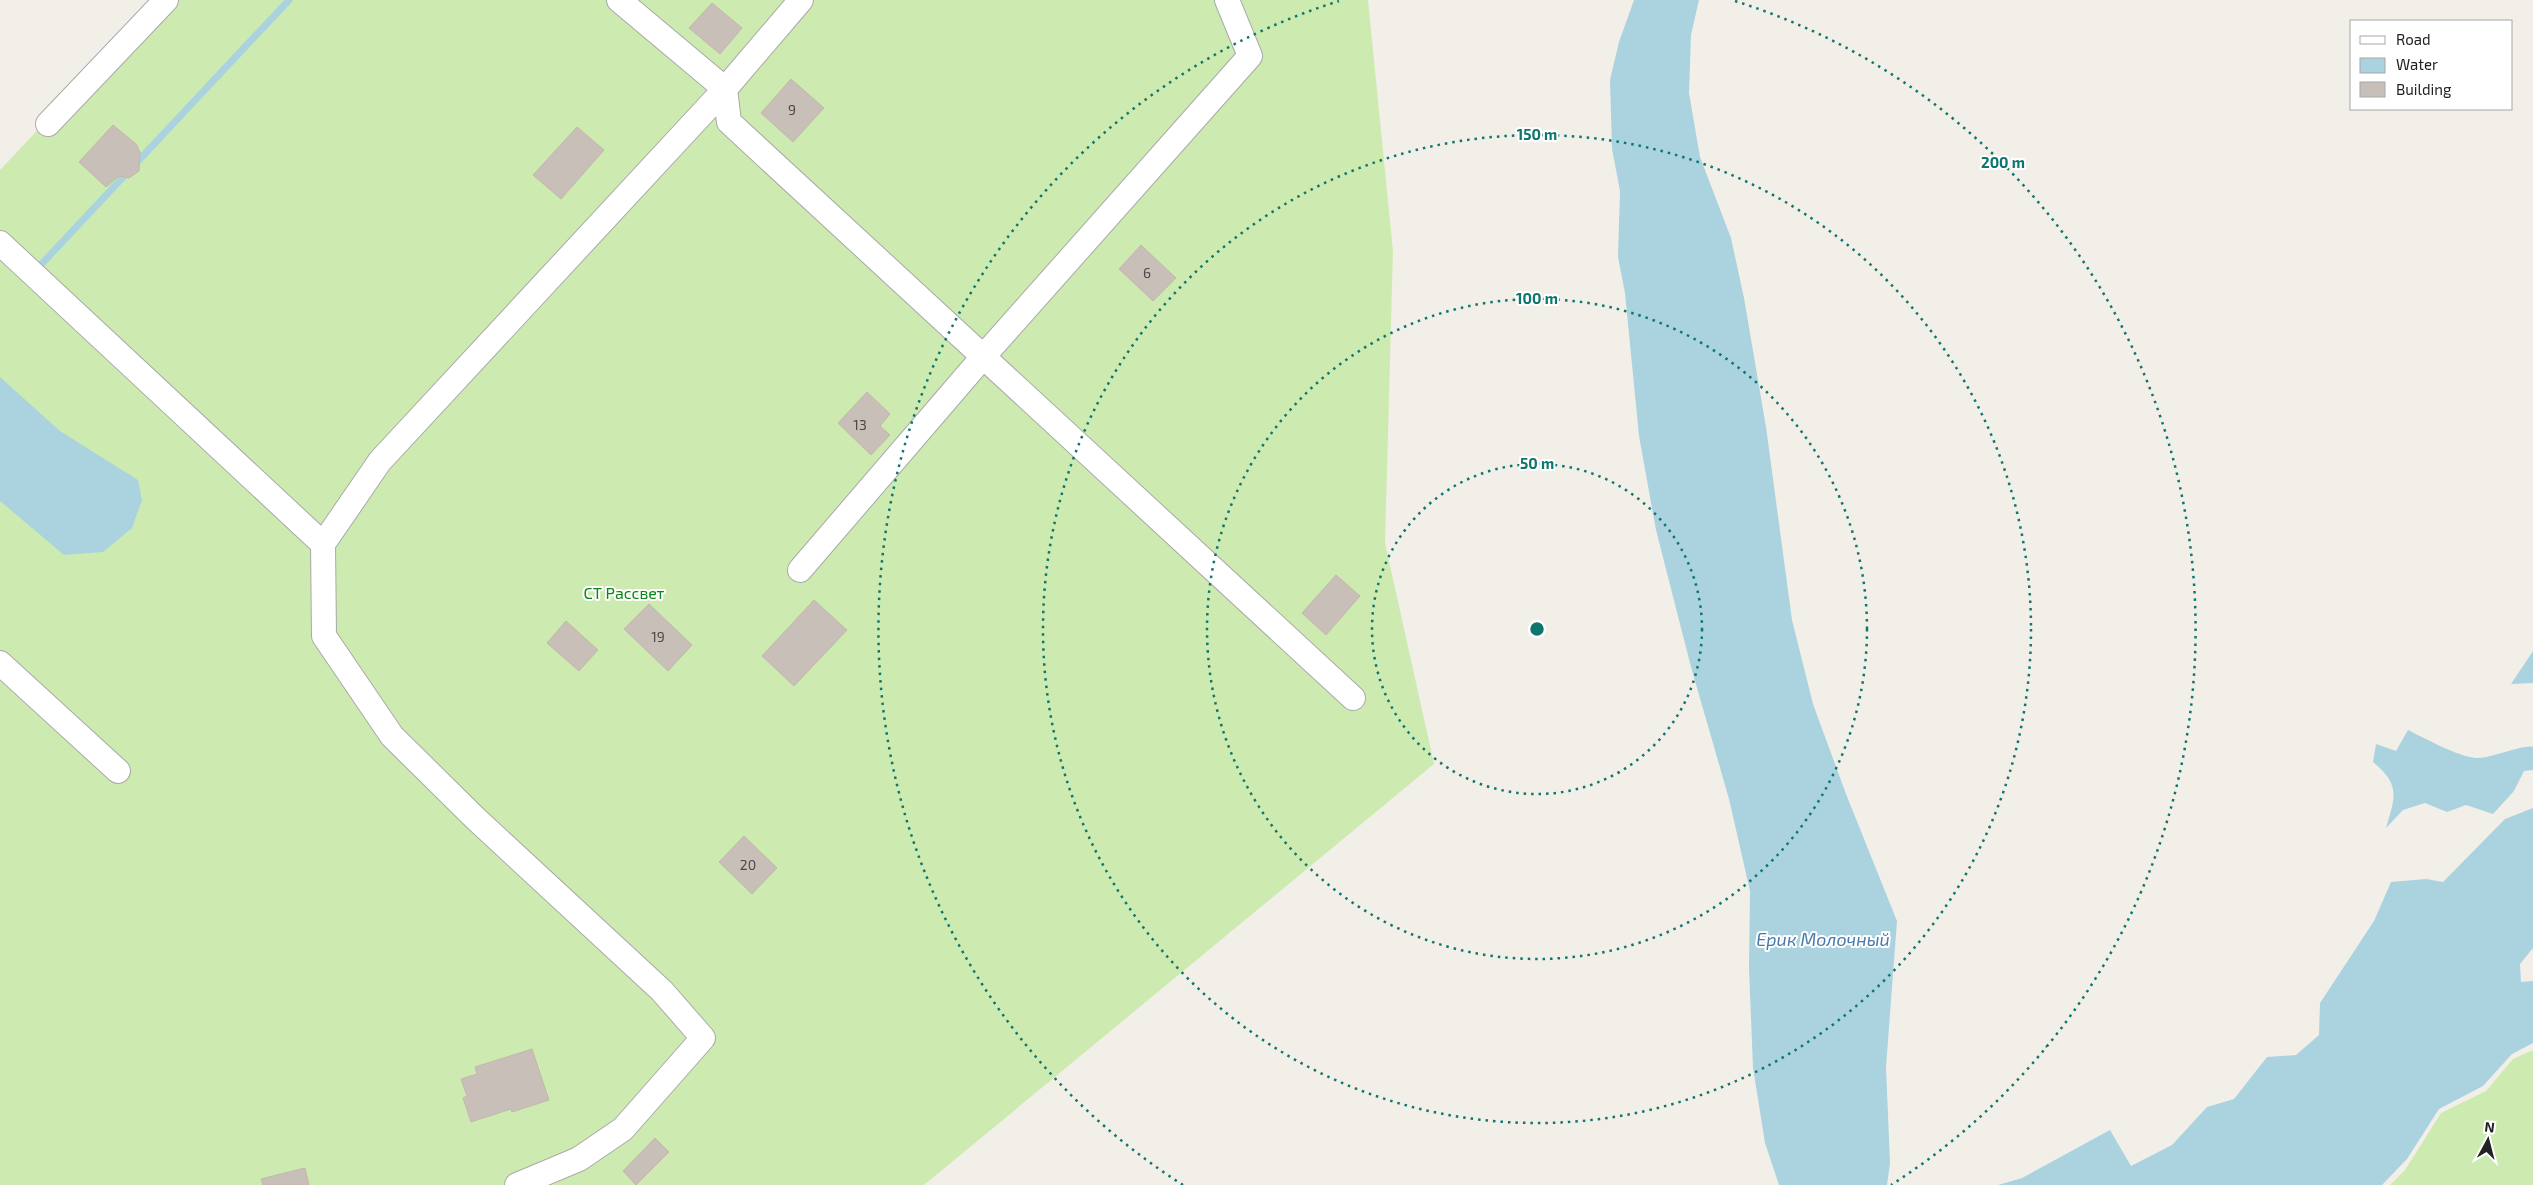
<svg xmlns="http://www.w3.org/2000/svg" width="2533" height="1185" font-family="'Exo 2',sans-serif">
<style>
.grass{fill:#cdebb0}
.water{fill:#aad3df}
.lines{fill:none;stroke-linecap:round;stroke-linejoin:round}
.stream{stroke:#aad3df;stroke-width:7}
.building{fill:#c7bfb8;stroke:#c4b6ab}
.street-casing{stroke:#a9a9a9;stroke-width:26}
.street{stroke:#fff;stroke-width:24}
.ring{fill:none;stroke:#0f766e;stroke-width:2.5;stroke-dasharray:2.5 5}
.labels{text-anchor:middle;stroke-width:4;stroke-linejoin:round;paint-order:stroke}
.number-label{font-size:14px;fill:#4b4948}
.park-label{font-size:16px;fill:#0c8416;stroke:#fff}
.water-label{font-size:18px;font-style:italic;fill:#4a7aab;stroke:#fff}
.centre{fill:#0f766e;stroke:#fff;stroke-width:2.5}
.ring-label{font-size:15px;text-anchor:middle;font-weight:bold;fill:#0f766e;stroke:#fff;stroke-width:4;stroke-linejoin:round;paint-order:stroke}
</style>
<rect width="100%" height="100%" fill="#f2efe9"/>
<path class="grass" d="M160,0H1368L1393,251L1385,543L1434,764L924,1185H0V170Z
M2533,1050V1185H2390L2405,1170L2441,1113L2486,1091L2513,1059Z"/>
<path class="water" d="M1634,0H1699L1691,35L1689,93L1700,157L1731,238L1744,298L1766,427L1792,620L1813,704L1846,794L1897,921L1886,1067L1890,1163L1887,1185H1779L1765,1143L1753,1068L1749,968L1750,891L1729,799L1691,667L1656,530L1639,436L1625,293L1618,257L1620,191L1612,149L1610,80L1619,42Z
M0,377L60,431L138,480L142,500L132,528L103,552L64,555L0,501Z
M2533,651V683L2511,684Z
M2408,730C2424,738 2459,757 2476,758C2490,759 2524,744 2533,747V770L2524,771L2514,791L2493,814L2466,805L2447,812L2425,803L2403,810L2386,828C2395,797 2401,785 2373,762L2376,744L2396,751Z
M2533,808V948L2520,964L2521,982L2533,981V1043L2512,1054L2483,1086L2439,1109L2407,1159L2382,1185H1998L2022,1178L2110,1130L2131,1166L2172,1145L2207,1107L2234,1099L2267,1057L2296,1055L2319,1035L2320,1003L2374,921L2391,882L2426,879L2443,882L2505,819Z"/>
<g class="lines">
<path class="stream" d="M36,270L289,0"/>
</g>
<path class="building" d="M712,3L742,28L720,54L689,28Z
M791,79L824,108L793,142L761,113Z
M113,125L136,144L140,152L139,171L129,178L119,176L106,187L79,162Z
M577,127L604,150L561,199L533,175Z
M1141,245L1176,278L1153,301L1119,269Z
M867,392L890,414L880,426L890,435L871,455L838,423Z
M1336,575L1360,596L1326,635L1302,613Z
M814,600L847,630L794,686L762,656Z
M649,604L692,645L668,671L624,629Z
M566,621L598,650L579,671L547,643Z
M744,836L777,868L752,894L719,862Z
M532,1049L549,1100L512,1112L511,1109L471,1122L463,1098L467,1096L461,1079L477,1074L475,1067Z
M655,1138L669,1152L636,1185L623,1171Z
M305,1168L309,1185H263L261,1179Z"/>
<g class="lines">
<g class="street-casing">
<path id="street" d="M619,0L725,89L729,122L1353,698
M48,124L166,0
M0,243L323,544
M800,570L982,358L1250,56L1227,0
M0,663L118,771
M517,1185L579,1159L623,1129L703,1038L662,991L475,818L392,736L324,636L323,544L380,461L725,89L801,0"/>
</g>
<use href="#street" class="street"/>
</g>
<g class="ring">
<circle cx="1537" cy="629" r="165"/>
<circle cx="1537" cy="629" r="330"/>
<circle cx="1537" cy="629" r="494"/>
<path d="M1183 1185A659 659 0 0 1 1339 1M1735 1A659 659 0 0 1 1891 1185"/>
</g>
<g class="labels">
<g class="number-label">
<text x="792" y="115">9</text>
<text x="1147" y="278">6</text>
<text x="860" y="430">13</text>
<text x="658" y="642">19</text>
<text x="748" y="870">20</text>
</g>
<g class="park-label">
<text x="624" y="599">СТ Рассвет</text>
</g>
<g class="water-label">
<text x="1823" y="946">Ерик Молочный</text>
</g>
</g>
<circle cx="1537" cy="629" r="8" class="centre"/>
<g class="ring-label">
<text x="1537" y="140">150 m</text>
<text x="2003" y="168">200 m</text>
<text x="1537" y="304">100 m</text>
<text x="1537" y="469">50 m</text>
</g>
<rect x="2350" y="20" width="162" height="90" fill="#ffffff" stroke="#a7a7a7"/>
<rect x="2360" y="36" width="25" height="8" fill="#ffffff" stroke="#a7a7a7"/>
<text x="2396" y="45" font-size="15" fill="#222222">Road</text>
<rect x="2360" y="58" width="25" height="15" fill="#aad3df" stroke="#a7a7a7"/>
<text x="2396" y="70" font-size="15" fill="#222222">Water</text>
<rect x="2360" y="82" width="25" height="15" fill="#c7bfb8" stroke="#a7a7a7"/>
<text x="2396" y="95" font-size="15" fill="#222222">Building</text>
<g transform="translate(2488 1140) rotate(7)" stroke="#ffffff" stroke-width="4" paint-order="stroke">
<path d="M0-4L9 19L0 12L-9 19Z" fill="#222222"/>
<text y="-8" font-size="14" font-weight="bold" text-anchor="middle" fill="#222222">N</text>
</g>
</svg>
